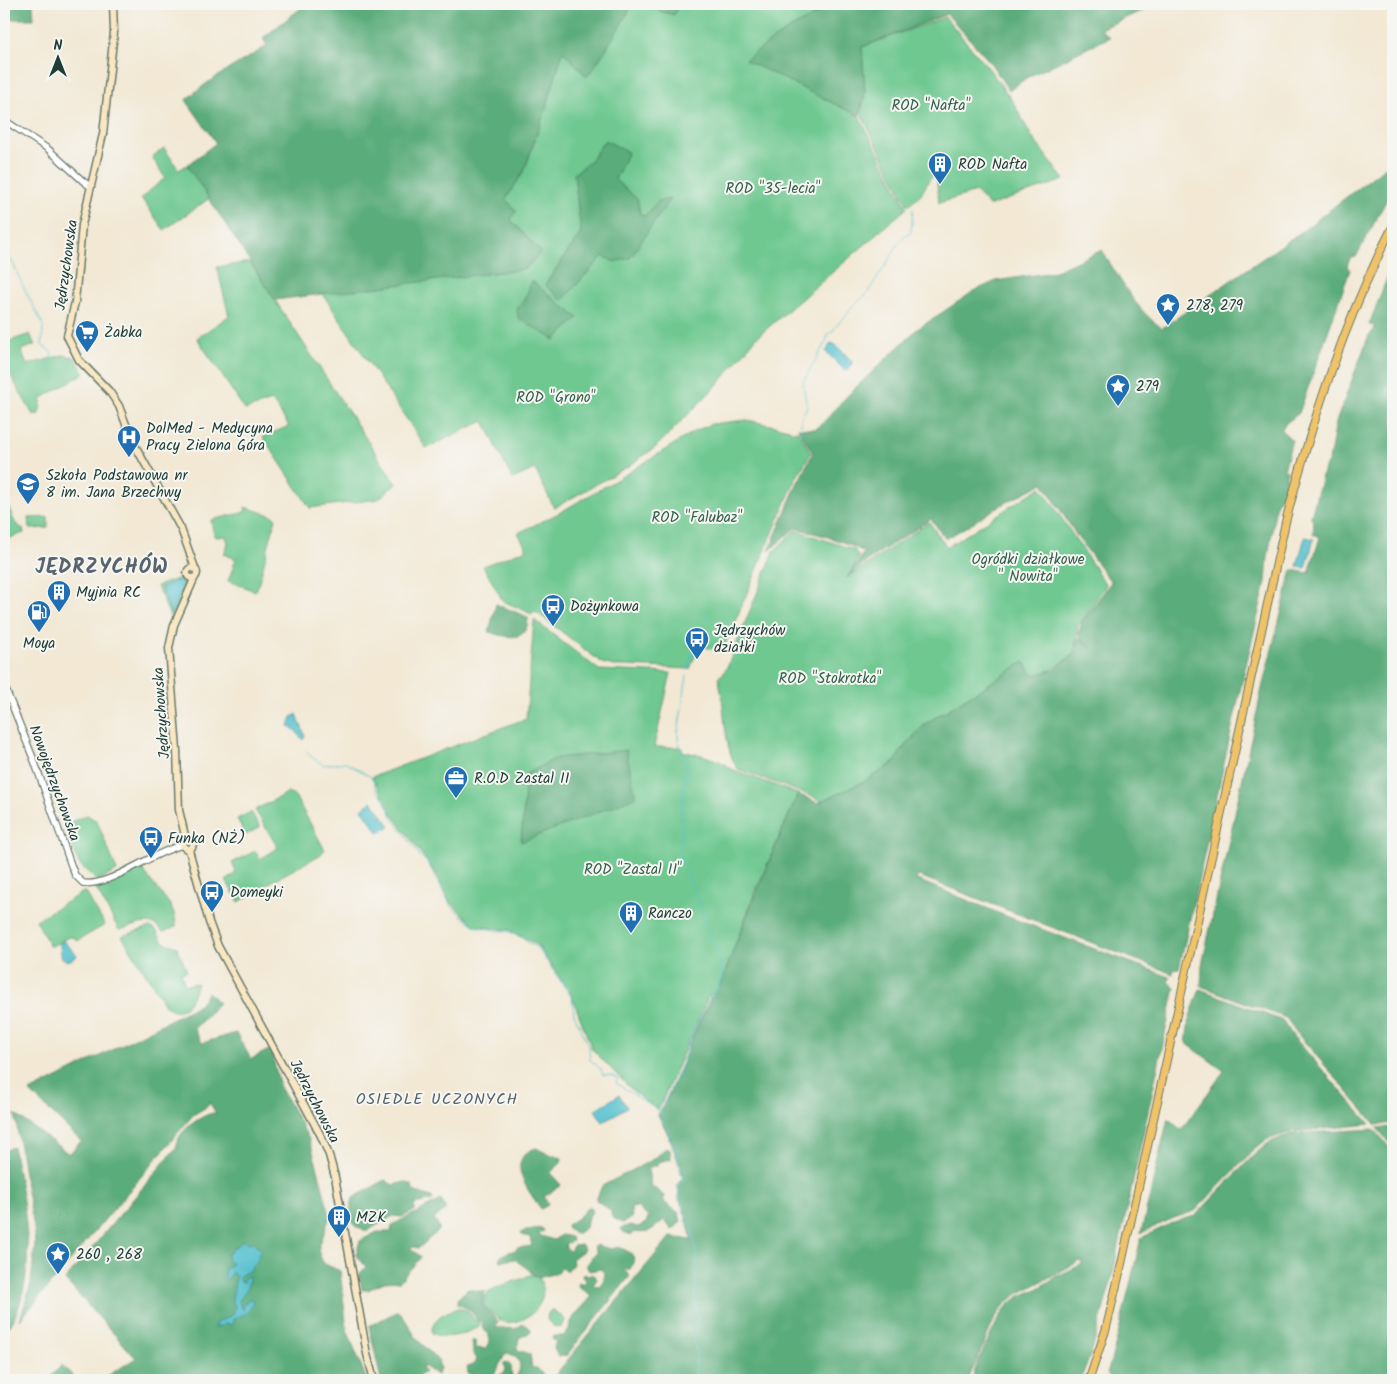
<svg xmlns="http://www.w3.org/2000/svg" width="1397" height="1384" font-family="Kalam,sans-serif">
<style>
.green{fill:#6ec890;stroke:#468262;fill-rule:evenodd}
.forest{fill:#5aac7a;stroke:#3c7457}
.water{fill:#55c1ce;stroke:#3a7f81}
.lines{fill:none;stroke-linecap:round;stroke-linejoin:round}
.stream{stroke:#55c1ce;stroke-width:1}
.tertiary-casing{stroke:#69796c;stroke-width:8}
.secondary-casing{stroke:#69796c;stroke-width:9}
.primary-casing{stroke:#69796c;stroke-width:9}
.tertiary{stroke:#fff;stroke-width:5.5}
.secondary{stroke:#f9e7c3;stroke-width:6}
.primary{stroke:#f1c369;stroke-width:7}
.labels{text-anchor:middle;stroke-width:4;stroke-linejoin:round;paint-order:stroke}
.park-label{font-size:15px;fill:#33604b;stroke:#f6f6f2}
.poi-label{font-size:15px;fill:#1f3d34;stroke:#f6f6f2;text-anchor:start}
.street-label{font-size:15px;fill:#1f3d34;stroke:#f6f6f2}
.neighbourhood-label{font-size:16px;letter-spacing:1px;fill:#58646d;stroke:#f6f6f2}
.district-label{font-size:20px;font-weight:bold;letter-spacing:1px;fill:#58646d;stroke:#f6f6f2}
</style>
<rect width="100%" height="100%" fill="#f6f6f2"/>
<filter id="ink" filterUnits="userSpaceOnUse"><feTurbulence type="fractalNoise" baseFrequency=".02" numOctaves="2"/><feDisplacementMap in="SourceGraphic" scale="10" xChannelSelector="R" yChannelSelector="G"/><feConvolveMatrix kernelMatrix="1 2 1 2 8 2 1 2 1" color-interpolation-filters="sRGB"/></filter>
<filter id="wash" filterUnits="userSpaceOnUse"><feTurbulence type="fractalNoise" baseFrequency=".0096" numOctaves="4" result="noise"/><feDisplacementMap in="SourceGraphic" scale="20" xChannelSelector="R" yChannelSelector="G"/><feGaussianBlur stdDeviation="1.12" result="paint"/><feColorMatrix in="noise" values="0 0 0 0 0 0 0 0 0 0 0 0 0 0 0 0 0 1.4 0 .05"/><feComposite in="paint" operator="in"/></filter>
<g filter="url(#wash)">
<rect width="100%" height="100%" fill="#f2e8d4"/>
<path class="green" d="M633,4L674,15L680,4H835L782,33L837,104L859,116L907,208L880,231L877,232L876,235L757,337L720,382L656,447L629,466L554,508L535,469L512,479L484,421L426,448L322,293L525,269L541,252L510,220L516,211L506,199L524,171L547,105L563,51L587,76L603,54ZM605,140L615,180L637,199L640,214L645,216L658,201L669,200L603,256L545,284L581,233L574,174L590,161Z
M945,17L990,70L1013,102L1032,137L1064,180L989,206L976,192L939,203L936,173L929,180L921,195L908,206L861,114L865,93L862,47Z
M164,148L179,170L187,165L210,198L164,230L141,198L165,178L152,157Z
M250,262L396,484L378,499L310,508L263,437L289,426L272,401L245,410L197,338L229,316L217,267Z
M30,334L35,345L21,350L27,365L63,355L74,357L85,373L42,398L39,414L33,415L8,371H4V343Z
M747,420L789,429L793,432L798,431L811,453L796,478L722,652L699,645L690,669L628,666H614L602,663L536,612L532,614L503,601L483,566L527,549L518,533L557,514L628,473L695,431L711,424Z
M1041,487L1106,585L1078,626L1074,654L1051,670L1033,675L1024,662L926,723L901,750L896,761L868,780L823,800L820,801L814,797L738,769C722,748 726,704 718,677L723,674L728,665L774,551L795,530L855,550L856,554L859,556L847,578L929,522L947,547Z
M4,495L15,523L23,529L24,533L4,540Z
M245,507L274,516L276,518L257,589L255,591L228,581L236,559L224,554L228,543L226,536L217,537L214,536L211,520L242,513L246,511Z
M48,517V528L30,529L29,518Z
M179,578L184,579C188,590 177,610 171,619L157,586Z
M534,620L599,670L671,673L654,747H681L684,752L702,755L719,761L734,770L798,794L755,892L721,983L717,991L708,997L658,1110L633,1091L592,1049L571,994L537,945L509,930L475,926L449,901L436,874L388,808L384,798L372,777L522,720H526Z
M57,792L68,823L87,815L97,821L117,871L97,881L79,864L55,799L54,794Z
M287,793L295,796L325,850L320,855L276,879L239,902L226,881L234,875L236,872L232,863L255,851L260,859L278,848L255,810Z
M251,812L260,827L246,835L237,819Z
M140,865C145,872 149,879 154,885C166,900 176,907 176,927L163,932C151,916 136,926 119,930L95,887Z
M85,891L105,925L77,941L74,937H69L50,947L36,920Z
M150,927L156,930L163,942L177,947L187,971L181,973L185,985L197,983C193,997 185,1020 166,1006L122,936Z
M530,1275L538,1276C556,1302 521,1331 500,1320C500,1320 495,1315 495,1315C489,1311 487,1311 483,1305L488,1292C501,1284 516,1282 530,1275Z
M458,1308L469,1311L474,1320L479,1321V1326C468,1334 445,1341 432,1333C431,1318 446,1312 458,1308Z
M551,1310H554L556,1313L563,1317L565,1321L560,1328L553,1326L547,1320L548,1313Z"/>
<path class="forest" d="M4,4H33L34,19H4Z
M306,4H680L674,15L633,4L603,54L587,77L563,51L547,105L524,171L506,199L516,211L511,220L541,252L525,269L275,300L187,165L216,143L186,100C210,78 240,63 267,46L263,38Z
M835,4H1150L1149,8L1100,29L1110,37L1026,78L1009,91L990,62L947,14L862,47L865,93L859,116L745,60L782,33Z
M605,140L628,152L615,180L637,199L640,214L645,216L658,201L670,199L630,258L614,262L603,256L562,301L545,285L581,233L574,174L590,161Z
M1393,161V188L1356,257L1350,258L1347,266L1350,270L1299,413L1285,424L1281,430L1292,440L1284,470L1287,471L1284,491L1276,505L1268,557L1266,582L1240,691L1179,969L1173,970V974L919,876L915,879L1006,916L1170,977L1168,982L1175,988L1111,1282L1091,1354L1080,1380H972L978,1361L998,1320L1008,1305L1018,1297L1039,1288L1057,1276L1083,1264L1080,1261L1016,1295L1006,1303L995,1318L968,1380H551L670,1237L692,1240L685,1213L678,1197L679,1192L677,1185L683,1177C676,1155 670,1135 658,1115L672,1088L693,1035L710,998L713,996L721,983L755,895L798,794L818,803L867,780L896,761L901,751L927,723L1024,662L1034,676L1054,670L1074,654L1078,637L1093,649L1078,635L1082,622L1111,582L1077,536L1043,483L998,507L946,539L931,519L868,560L848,577L864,552C842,540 818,534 795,528L769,551L796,486L813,453L798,428L815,429L820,426L847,396L916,330L974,291L996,281L1053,272L1102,250C1119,277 1135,310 1162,328L1301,232Z
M1393,262V1123L1376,1125L1297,1033L1286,1018L1201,986L1202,965L1263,684L1292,570L1309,573L1320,537L1313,534L1314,524L1311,517L1324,468L1329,461L1336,422L1369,335L1374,330L1375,326L1369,325Z
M532,281L578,318L555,340L518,318L517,309L524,300Z
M496,604L528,617C528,644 507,637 489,632Z
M626,750L636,797L521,842L526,774L556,758Z
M1200,989L1283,1021L1293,1036L1370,1124L1291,1132L1266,1140L1254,1150L1195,1211L1174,1218L1141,1233L1168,1118L1181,1130L1224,1071L1186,1043L1189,1019Z
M208,992L219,1003L194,1029L202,1043L236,1033L251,1059L271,1049L280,1087L309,1139L318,1169L330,1216L318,1250L323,1263L340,1271L347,1330L367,1380H101L136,1358L65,1280L176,1148C177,1144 178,1139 180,1136C185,1127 206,1112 216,1113L209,1102L208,1106L193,1115L20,1320L31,1284L35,1243L34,1227L25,1181L15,1114L69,1154L81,1141L30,1092L199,1005Z
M1393,1127V1147L1377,1128Z
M1374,1129L1393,1152V1380H1109L1110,1378L1107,1374L1117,1339L1141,1238L1176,1221L1195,1216L1255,1154L1270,1142L1291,1134Z
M13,1147C23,1199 37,1258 18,1309C14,1319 12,1326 4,1331V1151Z
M536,1148L544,1152L562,1158L561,1163L550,1173L561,1185L544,1197L548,1205L541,1209C532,1195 510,1170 525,1154C528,1151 533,1149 536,1148Z
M666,1148L670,1149L671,1159L658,1162L657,1166H652L648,1170L651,1185L664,1196V1202L679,1213L681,1222L672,1230L664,1220C654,1228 649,1235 635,1232L632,1235L623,1232L621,1228L630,1225L638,1227L646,1223L648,1217L637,1207L631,1208L632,1218L623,1223L613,1218L610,1210L596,1200L602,1186L650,1161Z
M385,1180L393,1185L405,1182L412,1185L413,1191L432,1197L433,1200L415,1204L414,1211L402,1217L393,1216L367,1231C347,1225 349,1215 353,1198Z
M441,1200L446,1209L434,1219L440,1229L419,1248L413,1247L411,1249L421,1257L400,1281L384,1282L368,1290H362L359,1274L366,1267L356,1254L360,1241L377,1232H391L392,1225Z
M587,1208H591L592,1212L588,1217L586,1227L576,1234L567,1229V1225L579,1217Z
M542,1228L544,1231L539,1233L541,1236L554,1240L561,1235L571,1237L572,1241L565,1244L567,1250L570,1251L573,1246L582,1245L584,1250L572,1259L573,1264L567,1271L561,1268L559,1272L542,1277L532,1274C528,1267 520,1265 515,1259L500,1261L499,1258L506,1253L516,1250L517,1248L532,1246L530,1237L522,1235L521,1233L526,1230Z
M596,1245L611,1249L619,1247L633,1254L634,1262L630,1269L624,1270L630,1276L567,1355L558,1357L554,1347L556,1342L552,1339L553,1336H563L569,1330C570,1316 584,1307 592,1296L578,1286L579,1282L584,1284L586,1281L582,1277L583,1274L594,1275L597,1279L593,1285L597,1287L602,1286L605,1274L601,1269L589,1271L586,1265L592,1256L597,1254L594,1247Z
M468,1289L485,1292C478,1315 490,1307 498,1322L496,1327C503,1330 508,1327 515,1329L523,1324L531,1329V1332L519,1338L517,1348L518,1350L530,1354L532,1368H537C540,1373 546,1375 548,1380H530L526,1379L522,1380H496L498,1376L505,1372L504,1363L507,1362L511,1366L512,1377L515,1378C524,1367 520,1355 506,1353L491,1380H477L468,1373L467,1367L475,1364L477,1359L473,1353L472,1341H475L476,1348L486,1349L489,1342V1334L483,1329L481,1321L476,1319L471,1310L457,1304L458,1298Z
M398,1311L401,1313L417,1339L438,1360L440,1369L437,1375L424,1366L422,1367L425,1371L419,1377L422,1380H381L369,1326Z
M62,1365L77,1380H47Z"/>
<path class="water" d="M831,343L836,345L852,361V364L848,370H844L826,352Z
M1305,537L1314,539L1306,568L1297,566Z
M176,581H180L183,583L180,594L171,614L161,588Z
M297,714L305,736L303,740L295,730L289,726L292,717Z
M372,801L390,826L379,833L362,809Z
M64,941L77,955L75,958L67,961L61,957C62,952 59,947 60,943Z
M619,1095L627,1107L603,1122L595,1110Z
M243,1240L249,1243L253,1242L261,1250L258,1254L259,1257L256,1263L252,1266L251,1270L239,1276L240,1281L243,1283L245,1277L249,1276C249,1286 245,1293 239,1301L241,1308L244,1310L242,1305L251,1298L253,1303L247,1313L233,1319L232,1325L225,1324L214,1329L217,1322L225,1319L233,1314L235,1306L232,1300L236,1276L232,1272L227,1280H225V1268L231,1265V1262L228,1261L227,1254L230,1253L235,1246H237Z"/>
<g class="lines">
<path class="stream" d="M644,92L645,86
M4,185L9,180
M5,245L23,286L43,325
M43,327L42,345L51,352L52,357L49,367
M801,425L802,416L807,407L803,385L804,380L826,342L828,334L832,332L842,319L845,317L854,305L866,295L891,257L898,244L904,236L911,232L913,209
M801,429V434
M947,547L956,561
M957,563L970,582
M971,583L985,604
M688,670L693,653L709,612
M687,676L678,732V740L687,763L682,808L680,858L703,911L704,921L709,927L710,936L718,952L722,976L719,985
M307,751L310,756L324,765L345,762L371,777L374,782L376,790L383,797L393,818L420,856L427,862L450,904L459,914L475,926L498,931H507L525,939L528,943L537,947L572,998L574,1014L589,1047L590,1060L601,1069L603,1075C607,1074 615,1076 618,1079L616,1083L659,1111L670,1134L668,1137L678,1152L677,1160L682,1166L680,1171L684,1180L677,1185L680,1195L679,1200L682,1204L683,1212L687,1215L685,1220L691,1227L696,1249V1286L695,1301L697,1325L694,1341L696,1351V1367L693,1380
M621,1067L630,1071
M660,1112L684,1058L687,1054C685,1040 705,1012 710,997L713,996L719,986"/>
</g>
</g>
<g filter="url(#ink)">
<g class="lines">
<g class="tertiary-casing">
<path id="tertiary" d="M4,120L48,149L83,181L91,187
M4,685L35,763L72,868L75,875L83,883C109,888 153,851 183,845"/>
</g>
<g class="secondary-casing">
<path id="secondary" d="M113,4L114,32L103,134L82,225L75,302L67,336L79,360L109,391L119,406L132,440L181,529L195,568
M187 573a5 5 0 1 1 10 0a5 5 0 1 1-10 0Z
M183 844a5 5 0 1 1 10 0a5 5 0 1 1-10 0Z
M186,840L179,810L177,750L169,648L174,625L195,577
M189,850L209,922L218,946L321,1136L329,1155L335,1177L367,1354L374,1380"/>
</g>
<g class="primary-casing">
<path id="primary" d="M1089,1380L1106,1329L1119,1275L1286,520C1313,419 1345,319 1393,226"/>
</g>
<use href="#tertiary" class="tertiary"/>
<use href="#secondary" class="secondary"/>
<use href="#primary" class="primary"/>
</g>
</g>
<defs>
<g id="building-pin" transform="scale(1.25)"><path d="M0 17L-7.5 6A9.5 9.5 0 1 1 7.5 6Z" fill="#1f6fb2" stroke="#f6f6f2"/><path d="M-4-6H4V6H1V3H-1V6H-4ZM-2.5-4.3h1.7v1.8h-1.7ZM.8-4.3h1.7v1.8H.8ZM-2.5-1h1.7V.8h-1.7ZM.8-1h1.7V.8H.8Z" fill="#fff"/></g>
<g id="sight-pin" transform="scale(1.25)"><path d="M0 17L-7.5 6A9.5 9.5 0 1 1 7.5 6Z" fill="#1f6fb2" stroke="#f6f6f2"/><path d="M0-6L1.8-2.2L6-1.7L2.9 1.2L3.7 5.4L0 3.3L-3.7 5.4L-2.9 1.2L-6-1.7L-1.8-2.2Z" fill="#fff"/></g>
<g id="supermarket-pin" transform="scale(1.25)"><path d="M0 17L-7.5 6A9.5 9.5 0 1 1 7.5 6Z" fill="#1f6fb2" stroke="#f6f6f2"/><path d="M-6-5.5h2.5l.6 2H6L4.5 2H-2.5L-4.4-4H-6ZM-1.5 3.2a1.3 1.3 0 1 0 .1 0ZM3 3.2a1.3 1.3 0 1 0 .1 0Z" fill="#fff"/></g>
<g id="hospital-pin" transform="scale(1.25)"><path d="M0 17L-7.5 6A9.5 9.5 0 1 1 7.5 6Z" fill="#1f6fb2" stroke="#f6f6f2"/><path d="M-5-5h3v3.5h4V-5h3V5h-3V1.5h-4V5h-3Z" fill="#fff"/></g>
<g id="school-pin" transform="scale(1.25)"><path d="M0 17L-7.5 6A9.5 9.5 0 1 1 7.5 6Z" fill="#1f6fb2" stroke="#f6f6f2"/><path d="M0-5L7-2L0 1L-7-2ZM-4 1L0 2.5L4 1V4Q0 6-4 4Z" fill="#fff"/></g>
<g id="bus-pin" transform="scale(1.25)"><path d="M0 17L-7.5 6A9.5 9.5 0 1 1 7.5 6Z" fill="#1f6fb2" stroke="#f6f6f2"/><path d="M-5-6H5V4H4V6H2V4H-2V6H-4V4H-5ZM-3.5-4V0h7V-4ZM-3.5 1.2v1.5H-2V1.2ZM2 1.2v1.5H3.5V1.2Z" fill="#fff"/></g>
<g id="fuel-pin" transform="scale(1.25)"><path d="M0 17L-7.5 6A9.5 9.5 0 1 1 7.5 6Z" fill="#1f6fb2" stroke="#f6f6f2"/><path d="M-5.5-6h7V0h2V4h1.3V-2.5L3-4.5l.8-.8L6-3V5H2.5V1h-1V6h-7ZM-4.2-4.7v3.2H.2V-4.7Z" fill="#fff"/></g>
<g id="office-pin" transform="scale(1.25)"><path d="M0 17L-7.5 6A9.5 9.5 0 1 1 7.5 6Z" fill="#1f6fb2" stroke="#f6f6f2"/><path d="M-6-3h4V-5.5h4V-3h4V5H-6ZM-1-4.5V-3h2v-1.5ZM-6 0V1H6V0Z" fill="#fff"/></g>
</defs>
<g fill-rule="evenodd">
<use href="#building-pin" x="940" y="164"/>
<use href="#sight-pin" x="1168" y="305"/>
<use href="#supermarket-pin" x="87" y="332"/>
<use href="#sight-pin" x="1118" y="386"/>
<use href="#hospital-pin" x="129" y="437"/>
<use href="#school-pin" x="28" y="484"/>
<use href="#building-pin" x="59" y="592"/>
<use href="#bus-pin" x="553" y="606"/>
<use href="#fuel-pin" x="39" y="612"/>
<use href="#bus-pin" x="697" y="639"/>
<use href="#office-pin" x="456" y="778"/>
<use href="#bus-pin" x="151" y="838"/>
<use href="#bus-pin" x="212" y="892"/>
<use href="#building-pin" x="631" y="913"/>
<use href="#building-pin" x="339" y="1217"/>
<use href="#sight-pin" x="58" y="1254"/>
</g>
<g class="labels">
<g class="park-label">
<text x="931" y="110">ROD "Nafta"</text>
<text x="773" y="193">ROD "35-lecia"</text>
<text x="556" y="402">ROD "Grono"</text>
<text x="697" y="522">ROD "Falubaz"</text>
<text x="1028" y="564">Ogródki działkowe<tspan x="1028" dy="17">" Nowita"</tspan></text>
<text x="830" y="683">ROD "Stokrotka"</text>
<text x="633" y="874">ROD "Zastal II"</text>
</g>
<g class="poi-label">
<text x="958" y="169">ROD Nafta</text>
<text x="1186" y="310">278, 279</text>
<text x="104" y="337">Żabka</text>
<text x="1136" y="391">279</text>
<text x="146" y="433">DolMed - Medycyna<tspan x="146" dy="17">Pracy Zielona Góra</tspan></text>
<text x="46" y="480">Szkoła Podstawowa nr<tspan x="46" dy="17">8 im. Jana Brzechwy</tspan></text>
<text x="76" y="597">Myjnia RC</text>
<text x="570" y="611">Dożynkowa</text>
<text x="714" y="635">Jędrzychów<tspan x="714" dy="17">działki</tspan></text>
<text x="39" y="648" text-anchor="middle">Moya</text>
<text x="474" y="783">R.O.D Zastal II</text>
<text x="168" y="843">Funka (NŻ)</text>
<text x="230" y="897">Domeyki</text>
<text x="648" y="918">Ranczo</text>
<text x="356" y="1222">MZK</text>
<text x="76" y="1259">260 , 268</text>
</g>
<g class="street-label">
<text transform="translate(66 265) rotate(-82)" y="5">Jędrzychowska</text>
<text transform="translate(161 713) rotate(-94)" y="5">Jędrzychowska</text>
<text transform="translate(55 783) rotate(70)" y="5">Nowojędrzychowska</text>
<text transform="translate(315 1101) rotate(63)" y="5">Jędrzychowska</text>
</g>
<g class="neighbourhood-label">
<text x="437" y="1104">OSIEDLE UCZONYCH</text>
</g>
<g class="district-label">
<text x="102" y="573">JĘDRZYCHÓW</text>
</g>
</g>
<rect width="1397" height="1384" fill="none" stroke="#f6f6f2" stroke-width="20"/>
<g transform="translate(58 58)" stroke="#f6f6f2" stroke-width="4" paint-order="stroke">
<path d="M0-4L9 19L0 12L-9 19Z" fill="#1f3d34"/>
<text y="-8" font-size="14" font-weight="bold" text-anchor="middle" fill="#1f3d34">N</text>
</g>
</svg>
